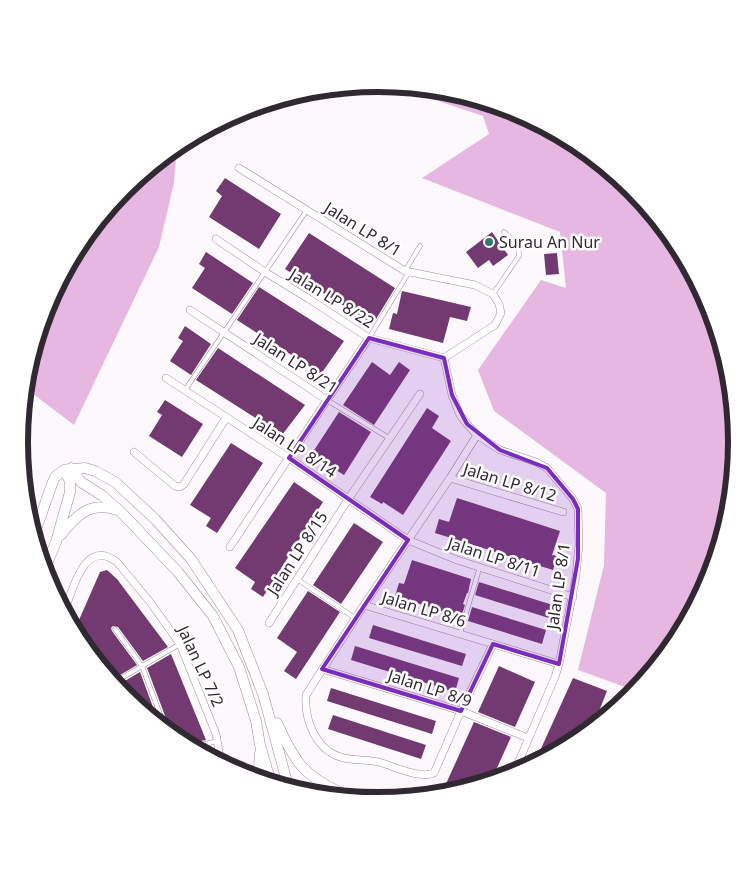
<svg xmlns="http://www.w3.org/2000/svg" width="756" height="884" font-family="'Noto Sans',sans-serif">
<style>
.green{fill:#e5b7e1}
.building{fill:#723a70}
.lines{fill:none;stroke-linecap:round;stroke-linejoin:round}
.lane-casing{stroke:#9f8c9d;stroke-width:5}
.street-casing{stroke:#9f8c9d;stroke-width:8}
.secondary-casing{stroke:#9f8c9d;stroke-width:11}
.lane{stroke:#fff;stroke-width:4}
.street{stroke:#fff;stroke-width:7}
.secondary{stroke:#fff;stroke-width:10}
.marked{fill:#7b2cbf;fill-opacity:0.2;stroke:#7b2cbf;stroke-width:4;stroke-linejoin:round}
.poi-dot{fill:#36796c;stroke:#fff;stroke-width:2}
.labels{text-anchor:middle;stroke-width:5;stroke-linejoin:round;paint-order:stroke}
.street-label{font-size:16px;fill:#312931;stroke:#fff}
.poi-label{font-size:16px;fill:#312931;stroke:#fff;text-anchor:start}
.rim{fill:none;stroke:#312931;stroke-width:6}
</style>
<rect width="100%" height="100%" fill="#fdf8fc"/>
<path class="green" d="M385,83L448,90L516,110L578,143L632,188L677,243L710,305L730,372L737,442L730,512L710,580L677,642L636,691L578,670L604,565L606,493L494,411L478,370L541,280L566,288L560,232L422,178L489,134L483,116Z
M182,141L177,146L174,183L159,247L74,425L24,387L26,372L46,304L79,242L124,188Z"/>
<path class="building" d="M225,178L281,214L259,249L209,217L222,196L216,191Z
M492,232L508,255L493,266L489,260L478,268L466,252Z
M309,233L395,288L373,324L285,269Z
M206,252L253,283L232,314L192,288L205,268L199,264Z
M557,253L559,274L546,275L544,254Z
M259,287L344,341L321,374L237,320Z
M402,291L471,307L467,321L450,317L443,343L389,329L393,313L397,314Z
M185,326L211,344L191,375L170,361L183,341L178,338Z
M218,348L305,405L282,435L196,380Z
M372,362L390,375L399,362L410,370L374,425L343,405Z
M165,400L203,424L182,457L149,436L162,415L157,412Z
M427,408L439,416L432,428L451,441L403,515L383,502L382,504L370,497Z
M339,412L371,432L344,475L311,455Z
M231,443L263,463L217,533L206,526L211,518L190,505Z
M294,482L323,502L263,597L251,589L255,582L235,568Z
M457,498L560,531L552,555L557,556L553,570L435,533L439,519L449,522Z
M354,523L383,542L341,604L313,585Z
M412,560L471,579L468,593H467L463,604L465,605L461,617L395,596L399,583L404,584Z
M107,570L117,579L168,647L143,661L118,627L113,626L111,628L112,631L137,665L115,678H113L81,631L79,620L100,572Z
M479,582L556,606L552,619L475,595Z
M308,591L340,612L296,679L284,671L297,652L277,638Z
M472,607L546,630L542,644L468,621Z
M373,625L466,654L462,666L369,638Z
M355,646L459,678L455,692L351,660Z
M171,654L206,740L190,743L188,746L169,733L170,729L147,668Z
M499,666L535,682L515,727L478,712Z
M140,672L160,726L124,696L118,685Z
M573,678L607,691L592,729L577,741L534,764Z
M331,688L436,721L432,734L327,701Z
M333,715L426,745L421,759L328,729Z
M474,722L511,737L491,781L458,791L445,786Z
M206,747L208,756L196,750Z"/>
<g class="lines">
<g class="lane-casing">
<path id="lane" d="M405,271L420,246
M493,294L519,256C520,246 511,238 504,232
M369,338L409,272
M185,390L307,210
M327,400L389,438
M297,579L355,618
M115,629L142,666L166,730
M460,634L480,566
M113,683L180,644
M191,747L218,741"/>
</g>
<g class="street-casing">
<path id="street" d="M239,168L405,271L475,285L493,294L499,304L501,313L495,325L444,358L452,395L460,415L467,424L477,435L500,450L536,462L547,468L573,499L578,509L579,544L576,576L559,664L555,677L513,775
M216,239L265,272L309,299L369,338L444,358
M190,310L327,400
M166,378L289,458L408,540L457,560L573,597
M477,435L450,478L364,605L559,664
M134,452L175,486L180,487L184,484L226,418
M450,478L563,512
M230,547L327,400L369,338
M364,605L306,695C304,721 317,752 344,758C356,761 370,759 382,763C395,767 420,779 434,773L461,711L493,644
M64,612C73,590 84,537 117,562L150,602L180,644L216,734L221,763
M269,623L349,498L420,394
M322,669L461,711L528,738"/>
</g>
<g class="secondary-casing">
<path id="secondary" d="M71,468L81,482L103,496L121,512L178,572L213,616L239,667L256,721L260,745L271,783
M61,535C76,515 90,501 117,510
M33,538L52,484L55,477L64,470L85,468L95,471L115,482L155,519L191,559L238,630L263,694L289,789
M44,571L56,542L70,492V481L64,470
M277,723C295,763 305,778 347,795
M258,779L260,753
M325,796C345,795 368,793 387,800"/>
</g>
<use href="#lane" class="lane"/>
<use href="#street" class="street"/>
<use href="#secondary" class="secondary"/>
</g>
<path class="marked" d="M369,338L444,358L452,395L467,424L500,450L547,468L573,499L578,509V559L559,664L493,644L461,711L322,669L408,540L289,458Z"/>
<circle class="poi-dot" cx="489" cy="242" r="5"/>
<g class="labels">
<g class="street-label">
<text transform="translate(363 229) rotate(32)" y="6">Jalan LP 8/1</text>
<text transform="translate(332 298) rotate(32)" y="6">Jalan LP 8/22</text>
<text transform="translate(296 363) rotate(33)" y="6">Jalan LP 8/21</text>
<text transform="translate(295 447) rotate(33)" y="6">Jalan LP 8/14</text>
<text transform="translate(510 482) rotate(17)" y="6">Jalan LP 8/12</text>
<text transform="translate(297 553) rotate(-57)" y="6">Jalan LP 8/15</text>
<text transform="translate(494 557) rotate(18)" y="6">Jalan LP 8/11</text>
<text transform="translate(558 586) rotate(-82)" y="6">Jalan LP 8/1</text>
<text transform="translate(424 609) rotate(17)" y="6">Jalan LP 8/6</text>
<text transform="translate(201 666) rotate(65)" y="6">Jalan LP 7/2</text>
<text transform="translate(430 688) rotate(18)" y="6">Jalan LP 8/9</text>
</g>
<g class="poi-label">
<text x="499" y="248">Surau An Nur</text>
</g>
</g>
<path d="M0 0H756V884H0ZM28 442a350 350 0 1 1 700 0a350 350 0 1 1-700 0Z" fill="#fff" fill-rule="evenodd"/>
<path class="rim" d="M28 442a350 350 0 1 1 700 0a350 350 0 1 1-700 0Z"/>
</svg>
